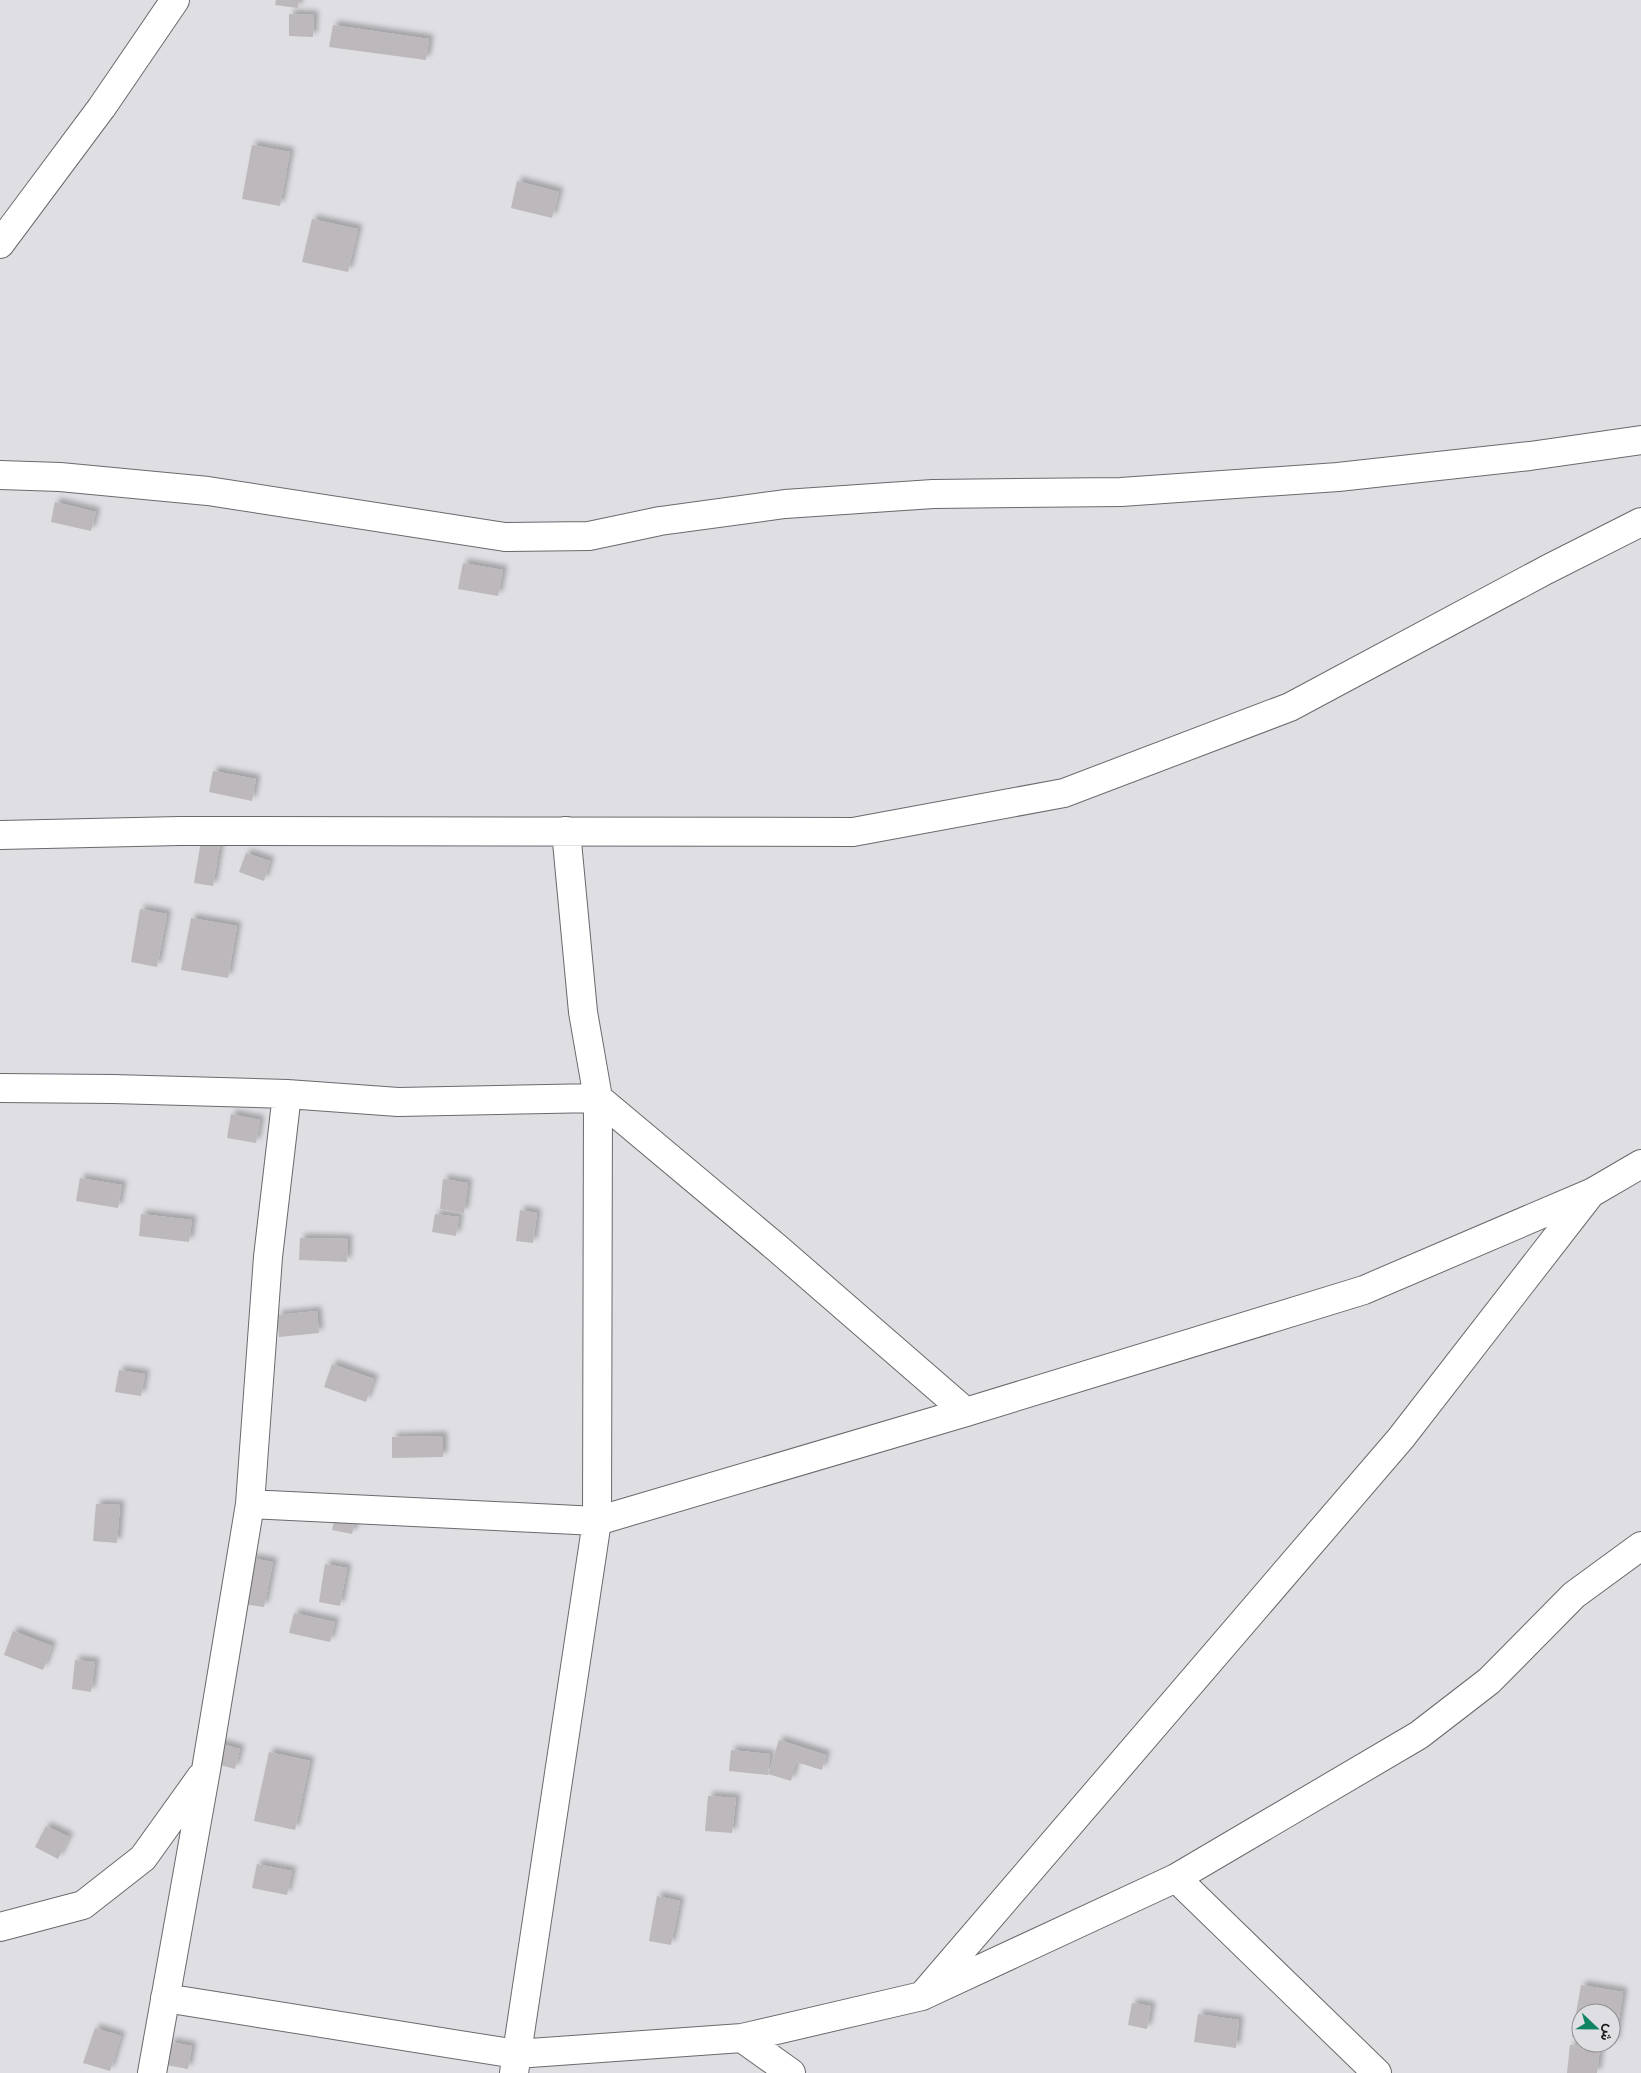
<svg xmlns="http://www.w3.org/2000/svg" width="1641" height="2073" font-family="'Libre Baskerville',Vazirmatn,serif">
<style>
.building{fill:#bdb8bc;filter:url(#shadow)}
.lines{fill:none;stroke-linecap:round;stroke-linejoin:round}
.street-casing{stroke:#6a696d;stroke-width:30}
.street{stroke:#fff;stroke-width:28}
</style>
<defs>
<filter id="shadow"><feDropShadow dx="4.5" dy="-4.5" stdDeviation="2.5" flood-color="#0004"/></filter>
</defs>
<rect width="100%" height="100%" fill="#dfdee3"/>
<path class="building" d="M276,0H299L298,8L275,5Z
M289,14L314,15L313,37L289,36Z
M333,25L429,39L426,60L329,47Z
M252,145L290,152L280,206L242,199Z
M517,181L559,192L552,218L511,208Z
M312,219L358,229L348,272L302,262Z
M55,502L96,512L91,531L51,522Z
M463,563L503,570L498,596L458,589Z
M213,771L256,779L252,801L209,792Z
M203,829L222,832L213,886L194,883Z
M246,853L270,861L264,881L239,872Z
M140,909L167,914L157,967L131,962Z
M191,918L237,926L228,978L181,970Z
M231,1114L260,1120L256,1143L227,1138Z
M80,1178L122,1185L118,1208L76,1201Z
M443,1179L468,1183L464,1213L440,1209Z
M520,1210L537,1213L533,1243L516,1241Z
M141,1214L192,1220L189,1242L139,1236Z
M435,1214L459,1217L456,1236L432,1232Z
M300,1238L348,1239L347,1262L299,1260Z
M317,1311L319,1333L279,1337L277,1315Z
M332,1364L374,1379L366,1402L324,1387Z
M119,1370L145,1374L141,1396L115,1392Z
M443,1436V1457L392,1458V1437Z
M96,1504L120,1505L117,1543L93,1541Z
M337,1509L357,1513L352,1534L332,1530Z
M251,1558L273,1562L264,1607L242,1604Z
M325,1564L347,1568L340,1606L319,1602Z
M294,1613L335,1622L330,1642L289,1633Z
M13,1631L52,1646L43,1670L4,1655Z
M75,1660L95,1662L91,1692L72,1689Z
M779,1740L826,1755L822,1770L796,1762L791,1781L768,1774Z
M218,1743L240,1749L235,1769L213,1763Z
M731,1750L770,1754L768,1775L729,1771Z
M269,1752L310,1761L295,1830L254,1821Z
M708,1796L736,1798L732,1833L705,1831Z
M46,1826L69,1837L58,1859L35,1847Z
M257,1864L292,1871L287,1895L252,1888Z
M657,1896L680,1901L671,1945L649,1941Z
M1581,1985L1623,1992L1615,2044L1611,2043V2013H1581V2038L1572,2037Z
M1132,2003L1151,2006L1147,2029L1128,2025Z
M1198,2014L1239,2020L1236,2048L1194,2042Z
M95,2028L121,2036L110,2071L83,2063Z
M170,2042L192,2046L188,2069L166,2065Z
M1570,2045L1600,2047L1597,2073H1567Z"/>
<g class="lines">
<g class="street-casing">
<path id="street" d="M0,244L102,107L175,0
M0,475L60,477L208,491L505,537L589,536L660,521L785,504L933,494L1121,492L1338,477L1530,456L1641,440
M0,835L180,831L853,832L1064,793L1290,707L1546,570L1641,522
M0,1088L113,1089L287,1094L398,1102L598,1098L777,1248L966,1412
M250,1504L597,1521L966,1412L1364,1290L1593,1192L1641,1164
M1176,1878L1377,2073
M0,1927L83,1905L143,1858L201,1777
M922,1996L1401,1438L1591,1193
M165,1998L516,2054L742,2038L791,2073
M742,2038L922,1996L1176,1878L1419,1735L1489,1681L1574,1595L1641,1546
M152,2073L206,1770L250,1504L268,1257L287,1094
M514,2073L597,1521L598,1098L583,1012L566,831"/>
</g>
<use href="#street" class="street"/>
</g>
<g transform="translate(1596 2028) rotate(112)"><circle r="24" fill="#dfdee3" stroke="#8f8f92"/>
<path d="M0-4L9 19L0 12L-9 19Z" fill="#118463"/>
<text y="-8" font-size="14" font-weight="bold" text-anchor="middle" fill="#181819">ش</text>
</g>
</svg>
